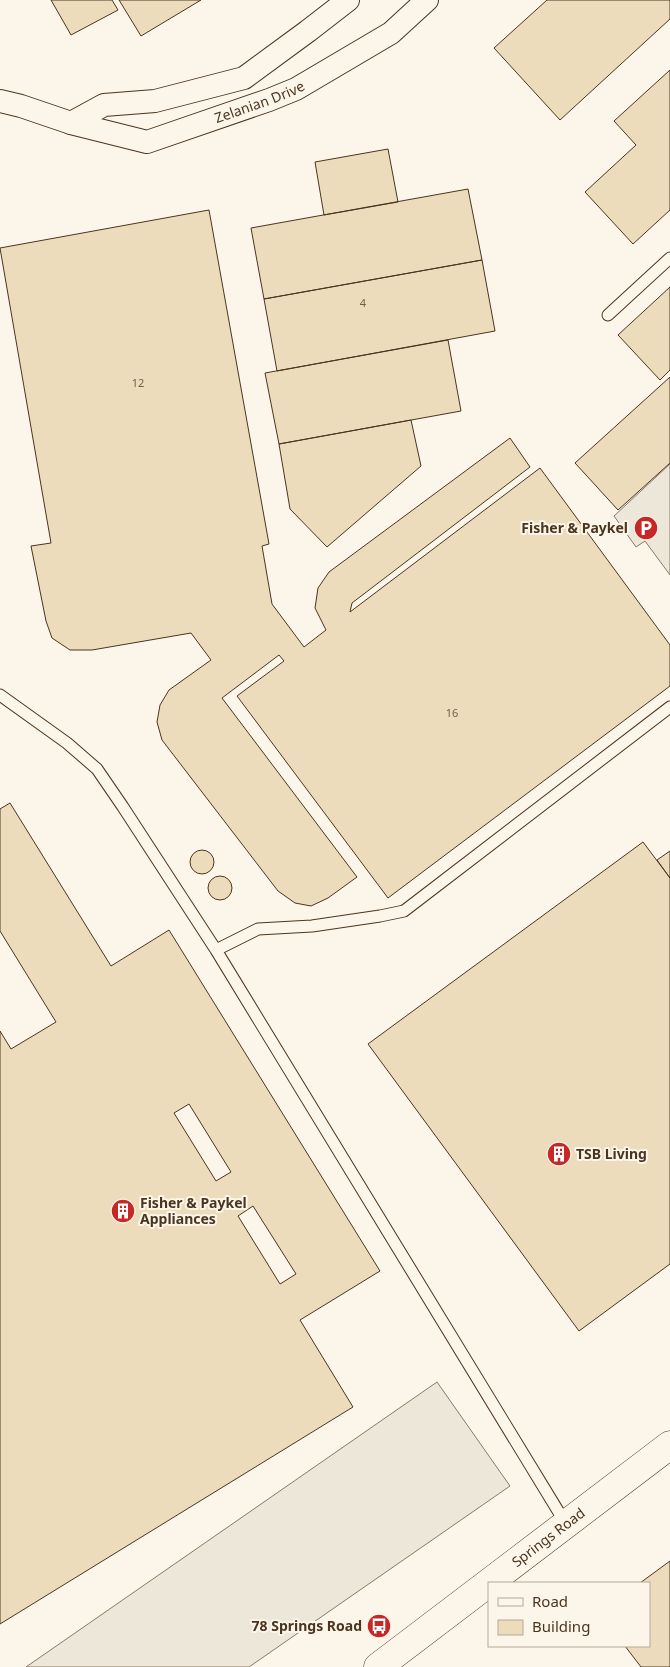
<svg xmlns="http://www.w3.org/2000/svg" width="670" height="1667" font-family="'Noto Sans',sans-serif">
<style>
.parking{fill:#ede7d9;stroke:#887966}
.building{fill:#ecdcbc;stroke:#4a3520;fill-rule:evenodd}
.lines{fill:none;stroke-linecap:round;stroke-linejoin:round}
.lane-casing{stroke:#4a3520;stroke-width:13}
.street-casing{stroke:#4a3520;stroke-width:24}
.primary-casing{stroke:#4a3520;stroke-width:29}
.lane{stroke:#fbf6e9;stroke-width:11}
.street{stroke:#fbf6e9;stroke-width:22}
.primary{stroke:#fbf6e9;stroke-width:28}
.labels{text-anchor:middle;stroke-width:4;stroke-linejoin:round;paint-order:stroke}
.number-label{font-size:11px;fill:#725f47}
.street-label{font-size:14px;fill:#4a3520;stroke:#fbf6e9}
.poi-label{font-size:14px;font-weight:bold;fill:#4a3520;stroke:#fbf6e9;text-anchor:end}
</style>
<rect width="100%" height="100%" fill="#fbf6e9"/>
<path class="parking" d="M670,464V575L645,541L636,547L614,516Z
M437,1382L510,1486L249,1667H26Z"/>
<path class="building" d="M51,0H112L118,10L71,35Z
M119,0H201L141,36Z
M547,0H670V19L560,120L494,48Z
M670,70V210L633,244L585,192L636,145L614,121Z
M388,149L398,202L324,215L315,162Z
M468,189L482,260L264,299L251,228Z
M209,210L269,544L262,546L272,604L304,647L326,630L315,608L318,588L329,572L510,438L530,467L352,603L350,612L540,468L670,645V686L388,898L237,696L284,661L279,655L222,698L357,877L328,898L311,906L295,903L278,891L162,740L157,722L160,705L169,690L211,660L191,633L92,650H70L52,638L46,621L31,546L51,543L0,248Z
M482,260L495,331L277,371L264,299Z
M670,287V370L660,380L618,335Z
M448,340L461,411L279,444L265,373Z
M670,377V463L618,510L575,463Z
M411,420L421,466L327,547L290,509L279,444Z
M10,803L111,966L169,930L380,1271L300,1320L353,1407L0,1624V1031L11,1049L56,1022L0,931V809ZM189,1104L231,1172L216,1181L174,1113ZM253,1206L296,1274L280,1284L238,1216Z
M643,842L670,878V1264L579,1331L368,1044Z
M190 862a12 12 0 1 1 24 0a12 12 0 1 1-24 0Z
M670,851V878L657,860Z
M208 888a12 12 0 1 1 24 0a12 12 0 1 1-24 0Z
M670,1561V1667H641L625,1646H649V1583H640Z"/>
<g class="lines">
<g class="lane-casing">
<path id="lane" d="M608,315L670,258
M0,695L67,743L97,769L123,807L216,950L566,1524
M216,950L258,929L312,926L380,916L404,911L670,707"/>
</g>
<g class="street-casing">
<g id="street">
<path id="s1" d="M0,101L21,106L71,123L147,142L269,100L296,89L391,33L427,0"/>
<path d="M71,123L104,105L155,101L244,78L308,31L348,0"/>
</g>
</g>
<g class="primary-casing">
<g id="primary">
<path id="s2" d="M378,1667L670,1445"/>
</g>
</g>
<use href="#lane" class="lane"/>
<use href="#street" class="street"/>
<use href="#primary" class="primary"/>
</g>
<defs>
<g id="parking-disc" transform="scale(1.25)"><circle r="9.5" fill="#c62828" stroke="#fbf6e9"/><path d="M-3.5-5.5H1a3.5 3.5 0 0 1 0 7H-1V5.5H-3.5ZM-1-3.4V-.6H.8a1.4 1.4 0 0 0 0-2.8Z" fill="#fff"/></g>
<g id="building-disc" transform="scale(1.25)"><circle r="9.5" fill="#c62828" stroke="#fbf6e9"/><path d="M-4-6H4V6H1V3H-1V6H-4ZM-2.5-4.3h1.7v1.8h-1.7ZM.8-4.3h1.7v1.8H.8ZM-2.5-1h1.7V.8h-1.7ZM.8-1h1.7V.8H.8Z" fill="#fff"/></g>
<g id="bus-disc" transform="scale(1.25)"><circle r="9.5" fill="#c62828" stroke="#fbf6e9"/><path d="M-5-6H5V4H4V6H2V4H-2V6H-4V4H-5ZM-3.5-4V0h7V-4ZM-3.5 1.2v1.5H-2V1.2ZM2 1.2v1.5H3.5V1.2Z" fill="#fff"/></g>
</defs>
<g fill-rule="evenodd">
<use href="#parking-disc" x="646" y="528"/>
<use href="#building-disc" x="559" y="1154"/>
<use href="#building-disc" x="123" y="1211"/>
<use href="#bus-disc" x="379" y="1626"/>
</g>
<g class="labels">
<g class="number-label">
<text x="363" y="307">4</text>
<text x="138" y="387">12</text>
<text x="452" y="717">16</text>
</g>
<g class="street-label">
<text dy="5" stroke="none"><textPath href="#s1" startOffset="272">Zelanian Drive</textPath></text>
<text dy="5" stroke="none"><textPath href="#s2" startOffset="214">Springs Road</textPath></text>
</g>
<g class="poi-label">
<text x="628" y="533">Fisher &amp; Paykel</text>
<text x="576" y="1159" text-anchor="start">TSB Living</text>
<text x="140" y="1208" text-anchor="start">Fisher &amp; Paykel<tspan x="140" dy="16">Appliances</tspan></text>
<text x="362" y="1631">78 Springs Road</text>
</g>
</g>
<rect x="488" y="1582" width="162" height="65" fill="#fbf6e9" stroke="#b4a999"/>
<rect x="498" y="1598" width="25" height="8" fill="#fbf6e9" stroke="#b4a999"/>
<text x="532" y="1607" font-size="15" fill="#4a3520">Road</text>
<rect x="498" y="1620" width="25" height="15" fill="#ecdcbc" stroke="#b4a999"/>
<text x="532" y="1632" font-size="15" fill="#4a3520">Building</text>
</svg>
